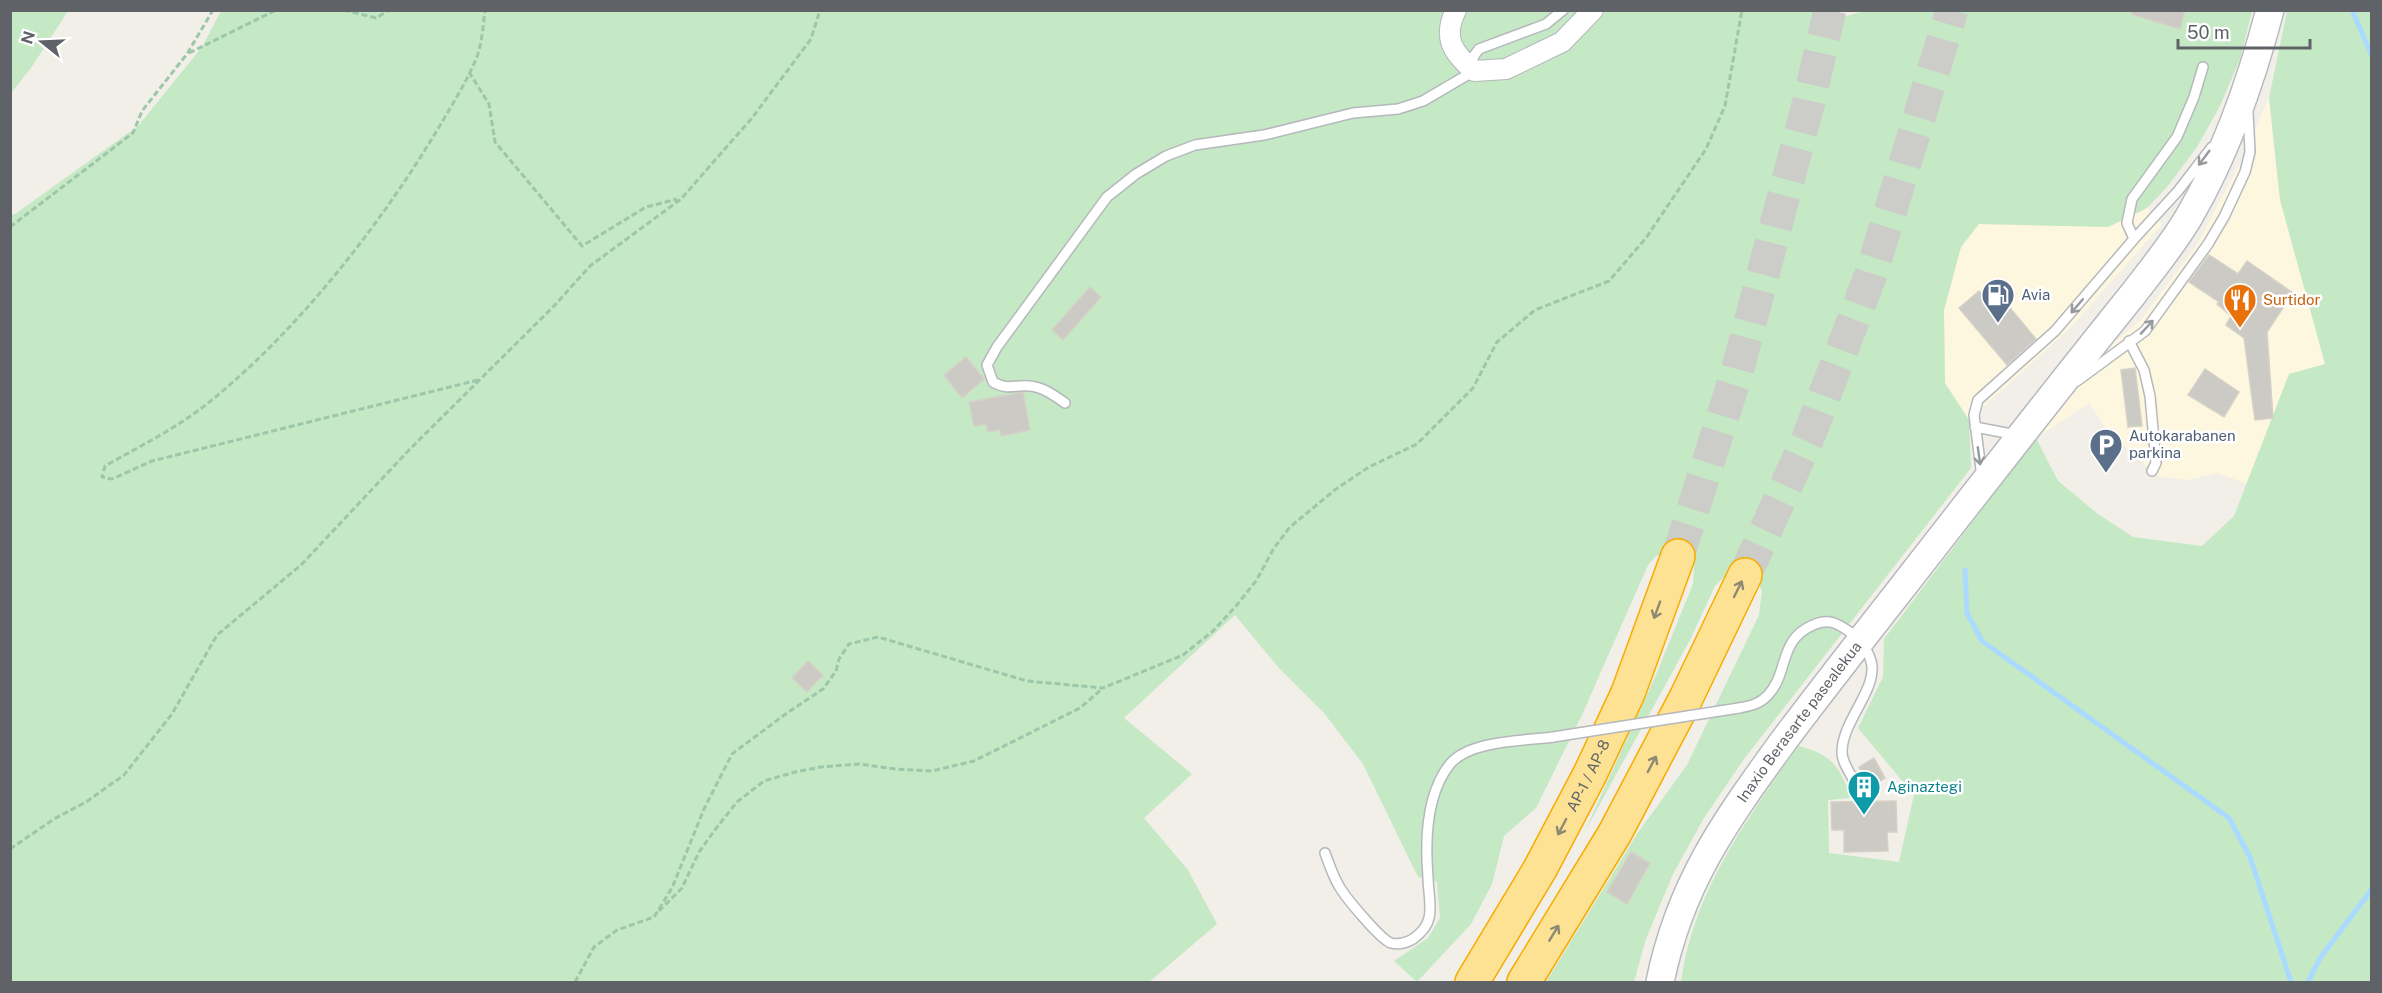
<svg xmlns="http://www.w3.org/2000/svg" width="2382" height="993" font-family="'Public Sans',sans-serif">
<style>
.commercial{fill:#fef7e0}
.green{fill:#c5e8c5}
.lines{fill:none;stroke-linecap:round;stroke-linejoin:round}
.stream{stroke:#aadaff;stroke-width:5}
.building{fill:#cccac5;stroke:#d6d1c6;stroke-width:1.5}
.highway-tunnel{stroke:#ccccc8;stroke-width:33;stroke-dasharray:33 16;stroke-linecap:butt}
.lane-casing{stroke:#b5b8bc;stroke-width:12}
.street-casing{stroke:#b5b8bc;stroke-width:22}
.secondary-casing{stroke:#b6babf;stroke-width:30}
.highway-casing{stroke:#f9ab00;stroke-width:36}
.path{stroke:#9cc7a9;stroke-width:3;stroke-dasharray:6 3;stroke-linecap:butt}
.lane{stroke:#fff;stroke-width:9}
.street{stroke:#fff;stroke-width:20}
.secondary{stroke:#fff;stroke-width:27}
.highway{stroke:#fde293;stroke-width:33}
.lane-bridge-casing{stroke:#b5b8bc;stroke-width:12;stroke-linecap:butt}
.lane-bridge{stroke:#fff;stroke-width:9}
.oneway{stroke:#979a9d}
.oneway2{stroke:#8e8975}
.labels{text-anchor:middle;stroke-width:5;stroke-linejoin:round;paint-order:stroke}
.service-label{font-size:15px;fill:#4e5e75;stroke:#fff;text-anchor:start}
.food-label{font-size:15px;fill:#c56008;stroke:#fff;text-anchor:start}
.street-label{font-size:15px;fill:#5f6368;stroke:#fff}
.culture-label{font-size:15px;fill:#0d838f;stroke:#fff;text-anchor:start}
</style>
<rect width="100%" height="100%" fill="#f1efe8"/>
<path class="commercial" d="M2269,98L2280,200L2325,364L2289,375L2248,484L2218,473L2188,480L2157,476L2108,431L2089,403L2036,438L2109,346L2140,321L2196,246L2242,160Z
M2147,208L2162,224L2072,326L1969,420L1945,383L1944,310L1961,247L1979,224L2108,227Z"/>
<path class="green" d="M11,10L68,11L31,68L11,93Z
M1816,10L1820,23L1869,10L2252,11L2240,59L2220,106L2197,147L2167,187L2147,208L2108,227L1979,224L1961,247L1944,310L1945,383L1969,420L1971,468L1744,759L1704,818L1673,874L1646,939L1634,982H1546L1637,834L1687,765L1759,615L1762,591L1756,580L1741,573L1726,575L1715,586L1690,640L1584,833L1655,677L1693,584L1694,567L1687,557L1672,551L1656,556L1648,565L1581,717L1536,808L1504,836L1492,884L1471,924L1417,982L1394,961L1428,938L1440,918L1437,882L1418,877L1363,764L1324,713L1278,667L1235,615L1124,718L1192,774L1144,818L1188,870L1217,924L1149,982H11V215L15,214L138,126L202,47L221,11Z
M2287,11H2371V982H1681C1694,889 1746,822 1798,746C1832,754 1840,767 1851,798L1828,800L1829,853L1899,862L1914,795L1858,728L1883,677L1884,639L2036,438L2058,481L2098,514L2133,537L2202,546L2234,516L2289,374L2325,364L2280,200L2269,98Z"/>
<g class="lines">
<path class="stream" d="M2352,10L2372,56
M1965,570L1967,613L1982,641L2229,818L2250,857L2291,982
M2308,982L2320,958L2372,889"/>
</g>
<path class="building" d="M2132,10H2185L2180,29L2131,14Z
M2209,255L2238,274L2247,261L2293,293L2267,332L2273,418L2255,420L2244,338L2226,325L2231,316L2217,304L2219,302L2189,282Z
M1090,287L1101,297L1063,340L1052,330Z
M1979,291L1987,300L1996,291L2036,339L2007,365L1959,308Z
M966,357L984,379L962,398L944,375Z
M2135,368L2142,426L2128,427L2121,370Z
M2205,369L2239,392L2224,417L2188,395Z
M1023,392L1030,430L1001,436L1000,430L988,432L986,424L974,426L969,402Z
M808,661L823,675L807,692L792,678Z
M1874,758L1885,778L1870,787L1859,767Z
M1896,801L1897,832H1887L1888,851L1844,852V830H1832L1831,802Z
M1631,852L1650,863L1627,904L1607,892Z"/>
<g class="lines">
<path class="highway-tunnel" d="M1678,556L1737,372L1809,101L1830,10
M1745,575L1808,438L1871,274L1952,10"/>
<g class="lane-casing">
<path id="lane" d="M2134,239L2127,223L2132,199L2177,137L2194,97L2203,67
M2129,341L2144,370L2150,396L2156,463L2152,471
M2077,381L2145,331L2208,244L2224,217L2245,172L2250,152L2248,112
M1065,403C1055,396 1043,387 1030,386C1014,384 1009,391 993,382L987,365L997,347L1107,197L1136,174L1166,156L1195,145L1264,135L1353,113L1398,109L1423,101L1474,71L1473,57L1479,49L1546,24L1563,10
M1975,427L2017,435
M1982,477L1974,415L1978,400L2055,331L2134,239L2178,191L2212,147
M1739,708C1750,706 1760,704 1768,695C1789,673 1778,640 1813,625C1828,618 1837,623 1850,632C1860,639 1870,652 1872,666C1874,693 1843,721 1842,751C1841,765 1856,778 1858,793
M1325,853C1329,864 1333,876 1339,886C1345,897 1381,940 1391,943C1399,945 1406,943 1413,939C1420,934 1427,927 1429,918C1432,906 1428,890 1428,877C1425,841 1426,794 1450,764C1470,740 1524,741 1553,737"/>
</g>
<g class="street-casing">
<path id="street" d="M1456,10C1442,38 1453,53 1474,71L1506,69L1562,42L1593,10"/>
</g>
<g class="secondary-casing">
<g id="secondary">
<path id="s1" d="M1660,982C1680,884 1724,823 1782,743C1821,691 1861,640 1901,589C1978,490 2055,391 2134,293C2153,268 2174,243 2190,215C2227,151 2251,82 2270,10"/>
</g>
</g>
<g class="highway-casing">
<g id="highway">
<path id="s2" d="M1472,982L1540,869L1590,774L1628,693L1678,556"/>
<path d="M1524,982L1615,833L1686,698L1745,575"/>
</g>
</g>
<path class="path" d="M344,10L376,18L389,10
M189,53L276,10
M469,72L489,104L495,142L582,246L646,207L677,199
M10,227L133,133L142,111L187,54L213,10
M478,380L152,461L112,479L102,477L105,466C142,445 181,426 213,399C299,329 382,223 439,127C452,105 466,83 476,59C482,45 483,26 485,10
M10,849L54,819L86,802L124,775L172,714L217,635L301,565L409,450L555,305L590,266L681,199L752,118L811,39L820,10
M659,911L682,888L699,852L717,827L737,802L764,781L795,772L821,767L859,764L896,769L932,771L974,761L1080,708L1102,689
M575,982L594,947L617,930L654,917L672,888L704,809L732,754L787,713L823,689L836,671L839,659L849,644L878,637L1027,681L1103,688L1183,655L1213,631L1236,606L1256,581L1274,548L1290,527L1336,489L1369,467L1417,444L1473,388L1497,342L1535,310L1609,281L1646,238L1706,149L1725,106L1742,10"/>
<use href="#lane" class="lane"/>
<use href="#street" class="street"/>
<use href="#secondary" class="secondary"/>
<use href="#highway" class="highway"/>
<g class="lane-bridge-casing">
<path id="lane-bridge" d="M1553,737L1739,708"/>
</g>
<use href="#lane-bridge" class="lane-bridge"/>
</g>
<defs><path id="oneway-shaft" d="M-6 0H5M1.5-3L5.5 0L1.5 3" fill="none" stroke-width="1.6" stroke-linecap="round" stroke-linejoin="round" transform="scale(1.5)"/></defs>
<g class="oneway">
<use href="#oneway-shaft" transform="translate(2204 158) rotate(127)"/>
<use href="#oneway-shaft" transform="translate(2077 306) rotate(131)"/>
<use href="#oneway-shaft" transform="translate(2147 327) rotate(-47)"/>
<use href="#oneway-shaft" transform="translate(1979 456) rotate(82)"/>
</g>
<g class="oneway2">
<use href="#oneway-shaft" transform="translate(1738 589) rotate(-64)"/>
<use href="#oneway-shaft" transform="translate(1657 610) rotate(110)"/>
<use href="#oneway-shaft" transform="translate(1652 764) rotate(-62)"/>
<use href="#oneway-shaft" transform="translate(1562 827) rotate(118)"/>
<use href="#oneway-shaft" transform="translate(1554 933) rotate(-59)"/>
</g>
<defs>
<g id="fuel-pin" transform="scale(1.725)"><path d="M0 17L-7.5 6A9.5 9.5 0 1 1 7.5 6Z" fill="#5c6f8a" stroke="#fff"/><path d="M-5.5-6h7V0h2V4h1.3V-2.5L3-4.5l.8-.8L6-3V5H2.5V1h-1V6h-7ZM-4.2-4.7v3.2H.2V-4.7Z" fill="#fff"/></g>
<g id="restaurant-pin" transform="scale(1.725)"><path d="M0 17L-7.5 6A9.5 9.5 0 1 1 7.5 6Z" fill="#e8710a" stroke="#fff"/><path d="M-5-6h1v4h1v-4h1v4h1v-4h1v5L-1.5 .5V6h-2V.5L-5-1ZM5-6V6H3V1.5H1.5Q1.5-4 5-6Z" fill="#fff"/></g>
<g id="parking-pin" transform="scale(1.725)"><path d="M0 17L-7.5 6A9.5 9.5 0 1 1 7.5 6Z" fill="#5c6f8a" stroke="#fff"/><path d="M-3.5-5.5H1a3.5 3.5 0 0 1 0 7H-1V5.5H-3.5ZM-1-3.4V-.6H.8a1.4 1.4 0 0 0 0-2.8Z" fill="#fff"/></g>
<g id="building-pin" transform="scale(1.725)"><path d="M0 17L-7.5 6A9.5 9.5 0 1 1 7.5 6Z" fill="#0f9aa8" stroke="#fff"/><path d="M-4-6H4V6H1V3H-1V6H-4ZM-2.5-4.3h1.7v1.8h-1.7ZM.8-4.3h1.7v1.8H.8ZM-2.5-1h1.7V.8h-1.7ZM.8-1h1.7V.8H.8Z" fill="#fff"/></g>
</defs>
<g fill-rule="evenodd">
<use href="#fuel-pin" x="1998" y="295"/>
<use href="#restaurant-pin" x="2240" y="300"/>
<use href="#parking-pin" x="2106" y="445"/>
<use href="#building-pin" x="1864" y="787"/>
</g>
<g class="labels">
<g class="service-label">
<text x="2021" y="300">Avia</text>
<text x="2129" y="441">Autokarabanen<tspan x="2129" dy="17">parkina</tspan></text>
</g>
<g class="food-label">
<text x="2263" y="305">Surtidor</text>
</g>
<g class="street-label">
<text dy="5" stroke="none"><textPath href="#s1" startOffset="298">Inaxio Berasarte pasealekua</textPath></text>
<text dy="5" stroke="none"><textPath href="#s2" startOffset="237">AP-1 / AP-8</textPath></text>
</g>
<g class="culture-label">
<text x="1887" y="792">Aginaztegi</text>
</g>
</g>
<rect width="2382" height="993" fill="none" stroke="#5f6368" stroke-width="24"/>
<g transform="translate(42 42) rotate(288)" stroke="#ffffff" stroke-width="4.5" paint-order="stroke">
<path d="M0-4.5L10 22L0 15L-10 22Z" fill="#5f6368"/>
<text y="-9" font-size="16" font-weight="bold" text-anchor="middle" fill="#5f6368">N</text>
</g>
<path d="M2178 39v9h132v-9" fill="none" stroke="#5f6368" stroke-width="3"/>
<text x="2187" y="39" font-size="18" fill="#5f6368" stroke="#ffffff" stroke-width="4.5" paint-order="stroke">50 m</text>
</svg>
